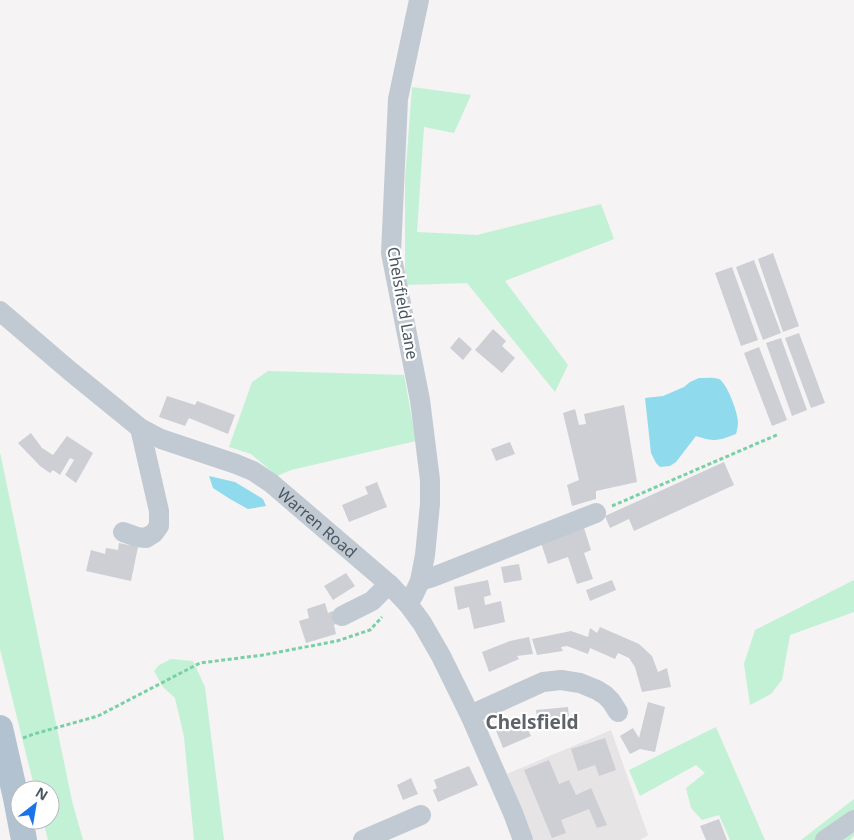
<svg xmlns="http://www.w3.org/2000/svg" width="854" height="840" font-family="'Noto Sans',sans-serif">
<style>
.education{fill:#e6e4e5}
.green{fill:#c3f1d5}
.water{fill:#90daee}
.building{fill:#cdcfd5}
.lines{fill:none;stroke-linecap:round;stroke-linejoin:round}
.path{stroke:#7ad0a6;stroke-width:3;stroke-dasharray:4 2.5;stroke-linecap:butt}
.minor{stroke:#c1cad2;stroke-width:20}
.major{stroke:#b3c2d1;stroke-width:26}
.labels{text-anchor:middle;stroke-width:4.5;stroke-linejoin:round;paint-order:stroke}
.street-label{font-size:16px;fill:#4a5661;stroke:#fff}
.quarter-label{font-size:19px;font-weight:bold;fill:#5f6368;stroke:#fff}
</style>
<rect width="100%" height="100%" fill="#f5f3f3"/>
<path class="education" d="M611,730L648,835L640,840H531L507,774Z"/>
<path class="green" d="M412,87L471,95L454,133L424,127L417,232L477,235L601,204L614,239L505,281L568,365L555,392L467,283L405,285V180Z
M268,371L404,375L416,441L291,470L277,476L251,454L229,447L252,382Z
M0,452L72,801L83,840H48L43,820H50V790H35L0,649Z
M854,580V612L790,635L782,680L771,694L750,705L744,664L755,630Z
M171,659L193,661L205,687L224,840H194L184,737L175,698L163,687L154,671L159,665Z
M716,727L765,840H730L719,815L702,820L691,808L686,788L705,773L696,765L640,796L629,770Z
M854,799V836L850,840H801Z"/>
<path class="water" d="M699,378C705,378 713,377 719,379C727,383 738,413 738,422C738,426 737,430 736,434C718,441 715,442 696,436L676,462L670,466L660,467L656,463L651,453L645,398L663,396L684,387L690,382Z
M209,476L235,482L263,499L266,506L248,509L230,499L213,488Z"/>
<path class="building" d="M773,253L799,326L783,332L758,259Z
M754,260L781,333L763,340L736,267Z
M732,267L758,340L741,346L715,273Z
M493,329L506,341L502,346L515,358L502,373L475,350Z
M799,333L825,403L811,408L785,338Z
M459,337L472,349L463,360L450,348Z
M781,338L807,410L792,416L766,343Z
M759,347L787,420L772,426L744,353Z
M167,396L195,405L197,401L235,415L228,434L189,418L185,426L159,417Z
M624,405L637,482L596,491V499L572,506L567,485L579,480L563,413L575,409L579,425L586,424L584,414Z
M31,433L42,448L53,455L67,436L93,453L76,483L65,475L74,460L70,458L60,475L53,470L50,473L40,466L18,443Z
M510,442L515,454L496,461L491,449Z
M724,462L734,485L634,531L629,519L610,528L605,516Z
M377,482L387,507L349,522L342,505L368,494L365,487Z
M584,528L591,550L584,553L593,579L577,584L568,557L548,564L541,543Z
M119,543L138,547L131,581L86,571L91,550L105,554L106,548L118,550Z
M519,564L522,580L504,583L501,567Z
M346,573L355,586L333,600L324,586Z
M488,580L491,595L484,597L485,605L501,601L505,622L474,629L469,607L458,610L454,587Z
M612,580L616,590L590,601L586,590Z
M325,603L328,613L333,611L337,623L334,625L336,634L306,643L299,621L309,618L307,609Z
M600,627L639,644L652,656L658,672L667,668L671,687L642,692L635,667L629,658L618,653L615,659L590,648L588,654L567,646L561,647L563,651L537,655L532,639L571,631L588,637L590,628L597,633Z
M529,637L533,654L517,656L519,659L489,672L482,652L510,641Z
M648,702L665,707L655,752L640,749L630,754L620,736L633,728L639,738Z
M568,707L570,727L538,731L536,710Z
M522,717L531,736L503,748L495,728Z
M605,738L616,770L599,776L595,765L578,771L571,749Z
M549,760L559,784L569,780L576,795L591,788L607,825L597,828L589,809L561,820L566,833L552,838L524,770Z
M469,766L478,785L438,802L433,790L437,788L434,780Z
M411,778L418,794L403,800L397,785Z
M719,819L727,840H706L700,826Z"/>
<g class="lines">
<path class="path" d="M612,506L779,434
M23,738L34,734L98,716L200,663L263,655L337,641L370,630L382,617"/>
<g class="minor">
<path id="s1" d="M0,311L70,371L140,428L161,439L236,464L253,471L271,483L389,584L408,604L422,623L441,656L470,715L513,813L523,840"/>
<path d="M123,532L137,537L146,538L154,533L159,526V511L140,428"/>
<path d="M420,581L433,577L596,513"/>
<path d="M408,604L414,594L420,581L425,555L430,504V480L420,400L391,253L398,99L419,0"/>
<path d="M342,616L372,601L389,584"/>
<path d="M470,715L543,682L561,680L580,683L597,690L605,695L611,701L618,712"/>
<path d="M363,840L421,815"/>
<path d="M825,840L854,820"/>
</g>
<path class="major" d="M0,728L16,798L24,840"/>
</g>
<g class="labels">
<g class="street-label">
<text transform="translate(403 303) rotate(80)" y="6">Chelsfield Lane</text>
<text dy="6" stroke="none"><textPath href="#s1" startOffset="386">Warren Road</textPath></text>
</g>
<g class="quarter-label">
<text x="532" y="729">Chelsfield</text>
</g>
</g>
<g transform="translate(35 805) rotate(31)"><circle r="24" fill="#ffffff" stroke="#b7bbc0"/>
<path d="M0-4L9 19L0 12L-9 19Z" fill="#1a73e8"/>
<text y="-8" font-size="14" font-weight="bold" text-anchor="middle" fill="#4a5661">N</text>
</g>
</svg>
